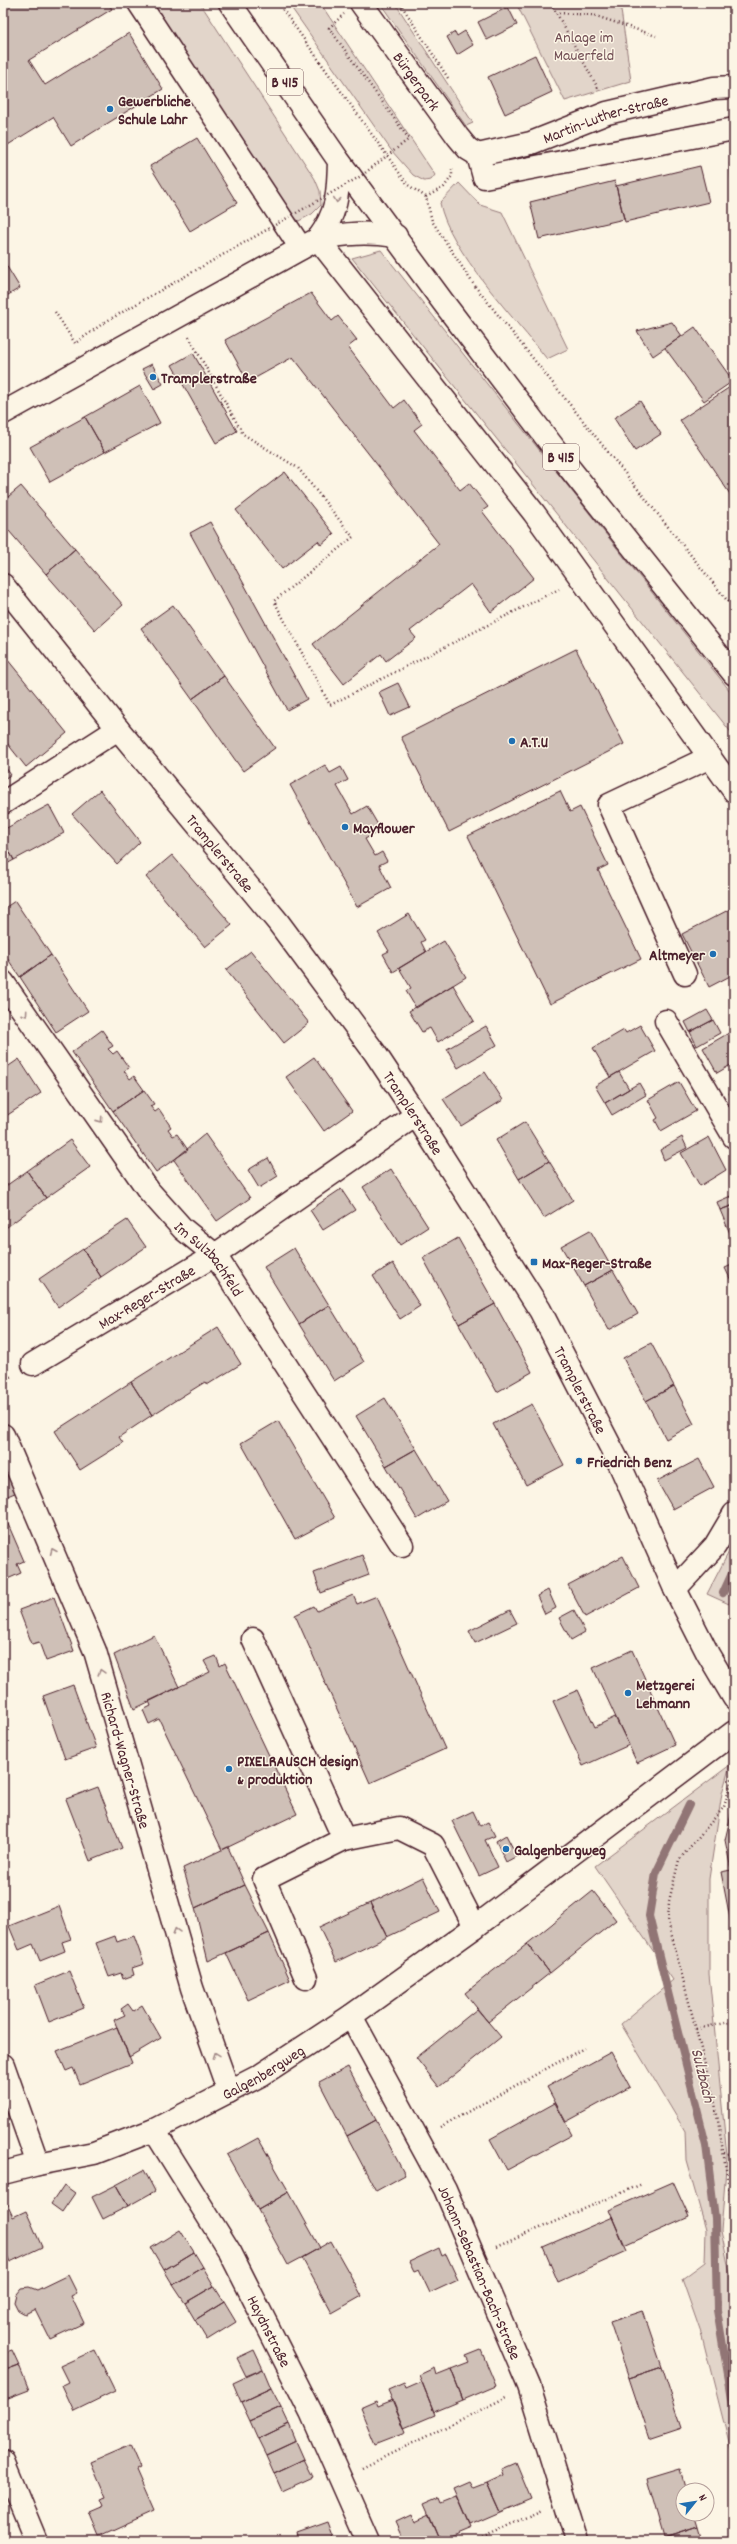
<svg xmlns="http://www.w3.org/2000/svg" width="737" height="2544" font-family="Dekko,sans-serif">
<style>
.green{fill:#e2d5ca;stroke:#967a7a}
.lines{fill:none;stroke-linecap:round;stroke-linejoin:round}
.stream{stroke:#917474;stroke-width:8}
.building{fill:#cfc0b7;stroke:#4a1f2b}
.minor-casing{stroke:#4a1f2b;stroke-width:25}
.major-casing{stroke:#4a1f2b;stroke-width:25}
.path{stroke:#4a1f2b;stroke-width:2.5;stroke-dasharray:1 3;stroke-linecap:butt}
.minor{stroke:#fcf5e5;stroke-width:22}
.major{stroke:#fcf5e5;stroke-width:22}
.path-bridge{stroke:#4a1f2b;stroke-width:2.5;stroke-dasharray:1 3;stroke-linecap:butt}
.oneway{stroke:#a38a88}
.poi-dot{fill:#1f6fb2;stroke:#fcf5e5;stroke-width:1.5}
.labels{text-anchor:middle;stroke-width:3;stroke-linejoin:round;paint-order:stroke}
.shield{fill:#fcf5e5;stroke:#7f5f63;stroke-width:1}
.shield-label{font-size:15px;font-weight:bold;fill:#4a1f2b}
.park-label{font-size:16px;fill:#704c53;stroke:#fcf5e5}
.street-label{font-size:16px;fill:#4a1f2b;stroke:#fcf5e5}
.poi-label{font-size:16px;font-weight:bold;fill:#4a1f2b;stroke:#fcf5e5;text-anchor:start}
.water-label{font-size:17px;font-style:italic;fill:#6d4950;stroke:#fcf5e5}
</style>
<rect width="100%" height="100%" fill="#fcf5e5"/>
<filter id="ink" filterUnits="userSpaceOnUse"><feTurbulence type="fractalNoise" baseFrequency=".025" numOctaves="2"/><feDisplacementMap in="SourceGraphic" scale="8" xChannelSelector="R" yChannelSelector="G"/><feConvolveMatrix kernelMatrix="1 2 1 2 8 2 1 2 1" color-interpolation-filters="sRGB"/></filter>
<g filter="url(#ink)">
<path class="green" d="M148,3H200L315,179L320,191L321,205L312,214L299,221L288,214Z
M288,3H320L435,175L431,180L424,181L413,175L391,150Z
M380,3H395L473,123L466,126Z
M516,3H620L631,81L565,101Z
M459,183L480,205L502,212L568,349L547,359C517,321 448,249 440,203Z
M381,250L734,696V736L352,258Z
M734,1542V1594L729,1604L707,1594Z
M730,1765L722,1793L709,1879V1974L727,2156L721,2231L734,2293V2463L702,2336L682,2279L705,2262L706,2230L686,2160L685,2131L621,2024L673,1980L595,1866Z"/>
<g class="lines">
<path class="stream" d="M723,1593L734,1569
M689,1805L656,1873L649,1916L706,2145L715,2218L717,2310L734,2411"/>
</g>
<path class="building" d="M3,3H108L112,9L29,60L45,85L129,33L163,89L71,146L53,117L3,148Z
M508,7L517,25L487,40L478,22Z
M465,31L473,45L457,55L447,37L455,32L457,36Z
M535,55L552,92L505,114L488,77Z
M197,138L237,203L190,231L150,166Z
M730,163H734V199H733Z
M700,166L709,202L625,222L616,186Z
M615,181L624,219L539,239L530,202Z
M3,260L20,288L3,298Z
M311,293L332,321L338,316L357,340L348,347L394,408L404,400L422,424L414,430L460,490L469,483L488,507L482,511L534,578L491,612L471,584L410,631L416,638L386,661L381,654L344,684L313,644L439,544L293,357L248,382L225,340Z
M672,322L682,336L653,356L637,331Z
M695,327L733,381L704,401L665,348Z
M193,353L237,431L216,443L172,365Z
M152,364L163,384L154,389L142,369Z
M733,385L734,387V500L680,420Z
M140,386L160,423L105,452L85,417Z
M640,401L661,434L635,451L614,418Z
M85,417L105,452L50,482L30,447Z
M285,472L334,534L321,545L318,541L282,569L236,510Z
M21,486L75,549L46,574L3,524V501Z
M210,522L307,699L287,710L190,533Z
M75,549L123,605L95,630L46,574Z
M173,605L224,676L192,699L141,628Z
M576,649L624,744L449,832L401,737Z
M3,654L67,733L26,767L3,738Z
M224,676L275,748L243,771L192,699Z
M398,683L410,707L390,716L379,692Z
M3,764L11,775L3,779Z
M325,765L330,773L341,767L348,780L337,786L353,814L367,806L381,830L365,839L375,856L382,852L387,861L379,865L391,888L357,907L290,785Z
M100,790L140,842L117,864L72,814Z
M560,791L570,812L580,807L608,865L598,870L641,959L550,1004L468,836Z
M49,805L64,833L14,860L3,840V830Z
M3,840L14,860L3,866Z
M172,855L232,925L205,947L146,877Z
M15,901L51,955L20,977L3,952V909Z
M734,907V974L709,987L682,934Z
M409,914L425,940L421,942L426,952L393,972L383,954L389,951L378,933Z
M444,941L466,977L416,1008L406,991L411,988L399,968Z
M251,951L309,1023L284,1043L226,970Z
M51,955L88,1011L56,1032L20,977Z
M453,985L474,1021L438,1042L430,1028L422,1032L409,1011Z
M707,1010L713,1020L690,1032L685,1022Z
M713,1020L720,1033L697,1046L690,1032Z
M640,1025L655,1051L610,1077L593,1048L624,1030L626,1033Z
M486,1026L497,1045L458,1068L447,1049Z
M102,1030L113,1046L108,1049L113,1054L117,1051L129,1068L124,1071L130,1079L134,1076L144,1090L113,1111L72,1052Z
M734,1030V1063L717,1073L703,1048Z
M314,1057L352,1111L324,1131L286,1077Z
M19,1059L41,1093L3,1118V1070Z
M485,1072L503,1100L461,1126L443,1099Z
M619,1072L629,1089L605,1103L595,1086Z
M679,1082L696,1111L661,1131L655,1120L658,1118L648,1100Z
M639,1083L646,1095L612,1115L605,1103Z
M144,1090L154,1104L150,1106L155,1112L159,1109L171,1127L168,1129L173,1136L177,1134L188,1150L156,1172L113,1111Z
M734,1090V1102L729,1093Z
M525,1122L549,1161L519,1179L496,1140Z
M205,1134L250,1198L217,1221L174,1160Z
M682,1137L687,1148L664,1160L660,1150Z
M709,1137L726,1170L700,1186L681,1153Z
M70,1140L90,1167L46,1198L27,1171Z
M268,1158L278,1176L259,1188L248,1170Z
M549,1161L573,1200L544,1218L519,1179Z
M391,1169L428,1227L400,1245L363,1187Z
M27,1171L46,1198L3,1230V1188Z
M341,1189L355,1210L323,1230L310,1210Z
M733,1195L734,1205L720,1210L717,1202Z
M734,1205V1243L720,1210Z
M127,1220L146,1247L101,1277L83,1249Z
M590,1230L613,1270L584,1286L561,1246Z
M458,1238L495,1304L459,1324L423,1258Z
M294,1248L329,1305L299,1324L264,1267Z
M83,1249L101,1277L58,1307L39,1279Z
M393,1263L420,1306L400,1319L373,1276Z
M734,1264V1287L725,1268Z
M613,1270L638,1314L609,1330L584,1286Z
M495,1304L532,1372L497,1392L459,1324Z
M329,1305L364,1362L334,1381L299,1324Z
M218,1327L241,1364L207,1385L205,1382L152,1415L131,1382Z
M651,1343L674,1386L646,1401L623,1358Z
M131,1382L152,1415L119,1437L123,1443L80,1470L55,1431Z
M674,1386L694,1424L666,1439L646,1401Z
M385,1398L416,1449L386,1466L356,1416Z
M532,1404L564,1465L526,1485L493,1424Z
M278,1421L335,1518L295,1539L241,1443Z
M416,1449L447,1501L417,1519L386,1466Z
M699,1459L714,1487L673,1509L657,1481Z
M8,1470L17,1492L3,1498V1472Z
M3,1521L5,1525L8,1524L24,1561L17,1564L21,1573L3,1581Z
M362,1555L369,1575L321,1593L314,1573Z
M623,1556L639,1588L585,1617L568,1585Z
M548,1590L556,1608L545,1614L537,1596Z
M353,1595L357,1604L377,1596L445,1749L370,1783L295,1615L314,1606L317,1611Z
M54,1597L74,1651L46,1661L39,1642L32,1644L19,1610Z
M510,1610L517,1623L475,1643L469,1631Z
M574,1610L585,1632L571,1640L559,1618Z
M154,1635L179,1687L134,1709L114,1655Z
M632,1650L675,1745L637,1763L593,1668Z
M216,1656L220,1666L225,1663L297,1814L222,1850L159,1719L149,1724L143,1710L151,1706L149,1701L210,1672L204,1661Z
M73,1685L96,1748L65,1759L43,1696Z
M578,1690L595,1727L615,1717L629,1745L583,1766L553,1701Z
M98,1787L122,1848L90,1861L66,1799Z
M734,1802V1870H731L725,1840Z
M473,1811L480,1826L488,1822L495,1836L485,1840L498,1867L479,1876L452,1821Z
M506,1835L517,1856L506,1862L496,1841Z
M228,1847L245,1885L195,1908L183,1868Z
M731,1870H734V1929H732L721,1872Z
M423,1877L440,1912L387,1937L370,1903Z
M245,1885L269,1933L208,1961L195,1908Z
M593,1891L616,1920L550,1973L527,1944Z
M370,1903L387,1937L336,1962L319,1927Z
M59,1906L71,1939L62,1942L65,1951L40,1961L33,1944L19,1950L9,1926Z
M269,1933L290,1980L248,2000L226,1953Z
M115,1936L117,1942L134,1936L144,1964L132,1968L134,1975L123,1979L121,1973L109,1977L96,1943Z
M527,1944L550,1973L488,2022L465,1993Z
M69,1971L84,2008L49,2022L35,1985Z
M128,2004L133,2011L142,2005L161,2038L129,2057L114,2020L125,2015L121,2009Z
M477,2009L501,2037L439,2087L416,2058Z
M117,2027L132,2063L80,2084L73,2068L66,2071L57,2051Z
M611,2052L630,2087L566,2122L547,2087Z
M348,2067L376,2120L347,2136L319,2082Z
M555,2103L572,2135L507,2170L490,2139Z
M376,2120L405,2175L376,2191L347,2136Z
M258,2138L289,2192L258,2210L227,2155Z
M144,2170L155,2191L128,2206L116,2185Z
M673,2182L689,2217L624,2246L609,2210Z
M64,2185L75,2193L62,2212L51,2204Z
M116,2185L128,2206L103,2219L92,2197Z
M289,2192L320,2248L288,2265L258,2210Z
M7,2204L13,2217L26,2211L42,2247L10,2262L3,2246V2206Z
M612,2217L627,2251L558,2282L543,2247Z
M180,2230L194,2252L164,2270L151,2248Z
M331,2241L362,2296L332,2313L302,2258Z
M439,2248L442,2256L446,2254L458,2280L430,2293L419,2270L414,2272L409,2262Z
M194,2252L203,2267L173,2285L164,2270Z
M203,2267L214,2286L185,2303L173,2285Z
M68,2275L77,2293L71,2296L84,2323L50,2339L35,2309L25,2314L18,2310L14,2302L16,2294L21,2288L29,2287L37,2290Z
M214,2286L224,2302L195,2320L185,2303Z
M224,2302L236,2322L207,2340L195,2320Z
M643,2311L662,2367L629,2378L610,2322Z
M3,2343L6,2352L12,2350L19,2365L3,2371Z
M95,2350L115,2391L74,2411L62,2385L68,2382L60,2366Z
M254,2350L263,2369L246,2376L237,2358Z
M481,2350L496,2386L463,2400L451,2369L469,2362L466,2356Z
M19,2365L29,2390L3,2400V2371Z
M662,2367L682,2427L649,2438L629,2378Z
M434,2368L436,2375L451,2369L463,2400L434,2412L419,2375Z
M263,2369L271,2388L241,2402L233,2383Z
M422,2382L435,2415L404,2428L388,2390L404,2383L406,2389Z
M271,2388L281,2407L250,2421L241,2402Z
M393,2400L406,2432L375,2444L360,2408L376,2401L378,2406Z
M281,2407L289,2424L258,2439L250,2421Z
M289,2424L296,2441L266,2455L258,2439Z
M296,2441L304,2459L274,2473L266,2455Z
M130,2445L140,2468L136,2470L154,2511L99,2536L89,2512L103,2506L100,2499L106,2497L91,2462Z
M304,2459L313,2477L282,2491L274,2473Z
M516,2463L531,2499L500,2512L487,2483L504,2475L502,2469Z
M680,2469L686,2490H683V2514H694L698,2527L664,2538L647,2479Z
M470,2481L474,2488L487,2483L500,2512L470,2525L454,2488Z
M457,2496L471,2528L440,2541L424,2504L440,2497L442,2502Z
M411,2514L414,2521L429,2514L440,2541H405L396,2521Z
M328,2522L335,2541H299L297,2533Z
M698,2527L702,2541H666L664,2538Z"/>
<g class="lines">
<g class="minor-casing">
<g id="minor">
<path d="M139,3L301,248"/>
<path id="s1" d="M361,3L458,137L468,149L478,155"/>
<path d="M478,155L484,177L734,129"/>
<path id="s2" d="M478,155L531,143L607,113L714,88L734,87"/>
<path d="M3,413L318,239L534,513L734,791"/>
<path id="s3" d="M3,585L118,729L278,922L375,1053L416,1115L540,1310L620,1465L675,1589L708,1654L734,1698"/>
<path d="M3,803L118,729"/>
<path d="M685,974L609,805L708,758"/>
<path id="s4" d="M3,982L149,1191L183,1229L215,1255L402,1545"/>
<path d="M666,1021L734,1137"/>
<path id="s5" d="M33,1364L215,1255L416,1115"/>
<path id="s6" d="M3,1435L95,1651L192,1988L229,2092"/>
<path d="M675,1589L715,1546L734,1514"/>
<path d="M253,1639L344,1839"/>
<path d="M306,1978L264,1879L344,1839L399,1828L433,1845L475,1927"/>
<path id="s7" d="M351,2016L445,2189L529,2386L577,2541"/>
<path d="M3,2065L38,2164"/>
<path id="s8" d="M154,2130L230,2252L311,2412L368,2541"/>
<path id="s9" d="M3,2173L38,2164L94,2153L154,2130L261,2075L351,2016L475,1927L734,1732"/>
<path d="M3,2461L36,2541"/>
</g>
</g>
<g class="major-casing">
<path id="major" d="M230,3L339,161L443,302L567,465L734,674
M318,239C338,212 338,193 339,161
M318,239C346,233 368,232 396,236"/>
</g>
<path class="path" d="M278,3L408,185L426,197L432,221L474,285L734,609
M400,3L448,78
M551,3L599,90
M559,13L593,15L656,36
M426,197L444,187L452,176V167
M55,312L75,343
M189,337L243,434L298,468L353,537L274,601L330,705L559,589
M77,342L105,322
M3,1381L13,1375
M734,1771L724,1807L679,1860L669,1901L668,1921L715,2103L734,2217
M696,2029L734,2021
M440,2127L584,2048
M724,2153L734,2155
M496,2247L642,2184
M362,2468L507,2397
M474,2541L542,2510"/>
<use href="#minor" class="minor"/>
<use href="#major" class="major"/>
<path class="path-bridge" d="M105,322L361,176L409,139L329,28L344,14"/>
</g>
<defs><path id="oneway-chevron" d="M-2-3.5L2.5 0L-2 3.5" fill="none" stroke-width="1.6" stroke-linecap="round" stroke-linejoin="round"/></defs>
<g class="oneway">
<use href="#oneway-chevron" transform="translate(337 200) rotate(98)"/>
<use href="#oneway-chevron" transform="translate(25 1014) rotate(55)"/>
<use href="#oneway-chevron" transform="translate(100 1120) rotate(55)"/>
<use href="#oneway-chevron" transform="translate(53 1551) rotate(-113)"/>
<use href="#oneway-chevron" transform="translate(101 1672) rotate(-106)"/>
<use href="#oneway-chevron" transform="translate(176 1931) rotate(-106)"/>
<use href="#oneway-chevron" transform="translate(216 2055) rotate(-110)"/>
</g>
</g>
<g class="poi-dot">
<circle cx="110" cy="109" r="4"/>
<circle cx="153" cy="377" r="4"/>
<circle cx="512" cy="741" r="4"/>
<circle cx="345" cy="827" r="4"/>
<circle cx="713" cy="954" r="4"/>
<rect x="530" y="1258" width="8" height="8" rx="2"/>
<circle cx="579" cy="1461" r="4"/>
<circle cx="628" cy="1693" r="4"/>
<circle cx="229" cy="1769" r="4"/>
<circle cx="506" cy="1849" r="4"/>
</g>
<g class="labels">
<g class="shield">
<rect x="267" y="69" width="36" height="26" rx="3"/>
<rect x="543" y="444" width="36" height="26" rx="3"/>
</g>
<g class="shield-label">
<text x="285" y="87">B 415</text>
<text x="561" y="462">B 415</text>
</g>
<g class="park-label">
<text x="584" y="42">Anlage im<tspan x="584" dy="18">Mauerfeld</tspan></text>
</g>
<g class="street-label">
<text dy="6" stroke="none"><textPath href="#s1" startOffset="96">Bürgerpark</textPath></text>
<text dy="6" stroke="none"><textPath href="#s2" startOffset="133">Martin-Luther-Straße</textPath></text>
<text dy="6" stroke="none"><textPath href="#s3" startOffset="345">Tramplerstraße</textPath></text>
<text dy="6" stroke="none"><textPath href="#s3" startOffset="669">Tramplerstraße</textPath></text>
<text dy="6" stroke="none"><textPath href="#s4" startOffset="346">Im Sulzbachfeld</textPath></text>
<text dy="6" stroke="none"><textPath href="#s5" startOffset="132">Max-Reger-Straße</textPath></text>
<text dy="6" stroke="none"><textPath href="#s3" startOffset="993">Tramplerstraße</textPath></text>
<text dy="6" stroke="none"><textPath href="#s6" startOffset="348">Richard-Wagner-Straße</textPath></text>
<text dy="6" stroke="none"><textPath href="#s9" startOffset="281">Galgenbergweg</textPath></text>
<text dy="6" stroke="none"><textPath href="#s7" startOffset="287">Johann-Sebastian-Bach-Straße</textPath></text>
<text dy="6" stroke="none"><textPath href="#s8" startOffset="232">Haydnstraße</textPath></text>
</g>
<g class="poi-label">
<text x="118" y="106">Gewerbliche<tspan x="118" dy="18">Schule Lahr</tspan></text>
<text x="161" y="383">Tramplerstraße</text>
<text x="520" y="747">A.T.U</text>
<text x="353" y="833">Mayflower</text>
<text x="705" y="960" text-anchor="end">Altmeyer</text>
<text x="542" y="1268">Max-Reger-Straße</text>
<text x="587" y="1467">Friedrich Benz</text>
<text x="636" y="1690">Metzgerei<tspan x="636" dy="18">Lehmann</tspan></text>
<text x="237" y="1766">PIXELRAUSCH design<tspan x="237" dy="18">&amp; produktion</tspan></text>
<text x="514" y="1855">Galgenbergweg</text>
</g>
<g class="water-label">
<text transform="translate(704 2075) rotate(76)" y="6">Sulzbach</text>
</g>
</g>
<rect width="737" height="2544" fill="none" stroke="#fcf5e5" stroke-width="16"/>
<rect x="8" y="8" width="721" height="2528" fill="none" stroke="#4a1f2b" stroke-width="1.5" filter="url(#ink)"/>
<g transform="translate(695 2502) rotate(60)"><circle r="19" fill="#fcf5e5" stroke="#b59f9b"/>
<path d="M0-3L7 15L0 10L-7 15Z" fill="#1f6fb2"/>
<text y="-6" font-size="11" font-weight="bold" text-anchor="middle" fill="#4a1f2b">N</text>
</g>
</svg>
